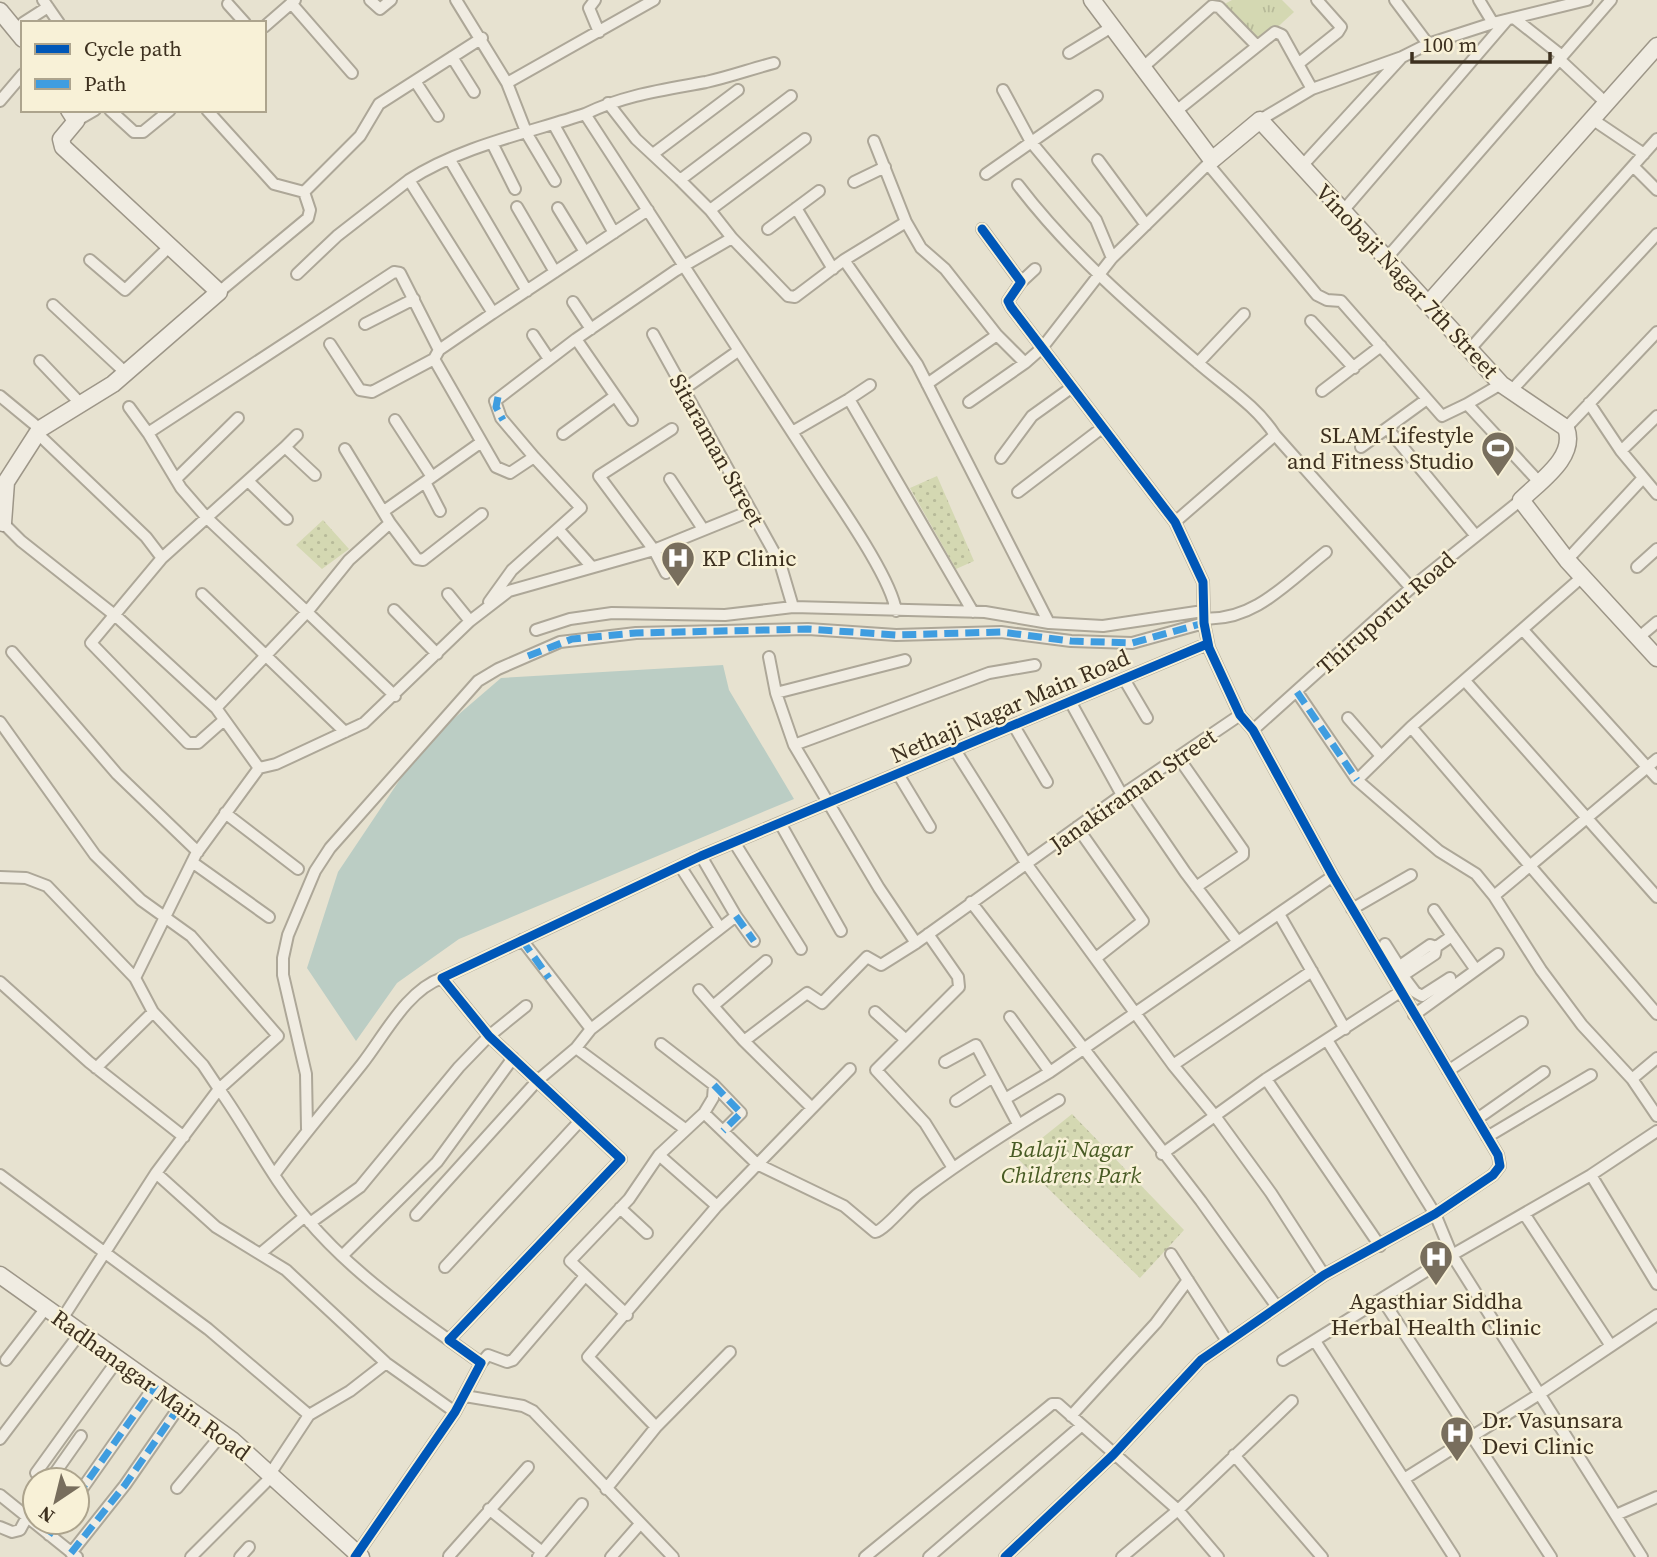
<svg xmlns="http://www.w3.org/2000/svg" width="1657" height="1557" font-family="'Source Serif 4',serif">
<style>
.grass{fill:url(#grass-tufts)}
.park{fill:url(#park-dots)}
.water{fill:#bbcdc4}
.lines{fill:none;stroke-linecap:round;stroke-linejoin:round}
.street-casing{stroke:#ada798;stroke-width:14}
.secondary-casing{stroke:#9d9688;stroke-width:19}
.street{stroke:#f0ece2;stroke-width:10}
.secondary{stroke:#f0ece2;stroke-width:16}
.quiet{stroke:#3f9de0;stroke-width:7;stroke-dasharray:14 7;stroke-linecap:butt}
.cycleway-casing{stroke:#f8f1d7;stroke-width:13}
.cycleway{stroke:#0057b8;stroke-width:9}
.labels{text-anchor:middle;stroke-width:5;stroke-linejoin:round;paint-order:stroke}
.street-label{font-size:23px;fill:#3d301f;stroke:#f8f1d7}
.poi-label{font-size:23px;fill:#3d301f;stroke:#f8f1d7;text-anchor:start}
.park-label{font-size:23px;font-style:italic;fill:#485b24;stroke:#f8f1d7}
</style>
<defs>
<pattern id="grass-tufts" width="24" height="20" patternUnits="userSpaceOnUse" patternTransform="scale(1.75)"><rect width="24" height="20" fill="#d4d8b2"/><path d="M3 7l-1-3M5 7V3M7 7l1-3M15 17l-1-3M17 17v-4M19 17l1-3" fill="none" stroke="#b7ba99"/></pattern>
<pattern id="park-dots" width="8" height="8" patternUnits="userSpaceOnUse" patternTransform="scale(1.75)"><rect width="8" height="8" fill="#d4d8b2"/><path d="M2 2h.1M6 6h.1" fill="none" stroke="#b7ba99" stroke-width="1.8" stroke-linecap="round"/></pattern>
</defs>
<rect width="100%" height="100%" fill="#e7e2d0"/>
<path class="grass" d="M1232,0H1282L1294,12L1257,46L1219,7Z"/>
<path class="park" d="M937,476L974,561L956,569L910,488Z
M323,520L349,549L322,569L296,545Z
M1072,1114L1184,1230L1140,1278L1017,1158Z"/>
<path class="water" d="M723,665L729,690L794,799L459,939L397,983L356,1041L307,968L338,872L423,745L501,678Z"/>
<g class="lines">
<g class="street-casing">
<path id="street" d="M43,0L59,23
M370,0L380,9L391,0
M456,0L507,83L654,0
M595,0L589,8L599,32
M1395,0L1428,44
M1479,0L1493,23
M291,3L352,73
M228,4L245,23
M1514,18L1562,56
M23,23L48,7
M264,27L295,0
M1069,53L1110,28
M452,57L474,92
M1559,59L1606,103
M1141,69L1212,6L1219,7L1257,46
M415,81L438,116
M507,83L527,134L555,181
M1312,89L1298,64L1338,32L1341,27L1317,0
M1003,90L1031,142L1096,220L1112,258
M0,101L23,74
M608,103L636,139L680,180L791,96
M110,110L134,132H143L170,110
M207,110L274,184L304,192L360,136L379,104L482,38
M1175,112L1275,32L1282,35L1298,64
M585,114C624,95 663,90 706,82C729,77 751,69 774,63
M1592,119L1644,154
M1260,120L1312,89L1402,57L1428,44L1493,23L1587,0
M76,121L95,110
M554,125L614,233
M874,141L906,222L844,260L917,364L1049,623
M493,145L515,189
M653,154L738,90
M450,160L527,291
M1098,160L1146,225
M1208,164L1317,295L1327,300L1341,301L1442,416L1467,404
M1633,166L1657,190
M1301,167L1401,58
M986,174L1097,96
M680,180L710,210L805,139
M854,182L885,167
M1018,185C1069,252 1134,308 1197,362C1224,386 1256,405 1275,435L1175,522
M517,207L555,272
M558,208L585,252
M796,208L833,269
M648,210L493,313L409,180C460,147 527,133 585,114C663,233 741,352 818,472C838,503 891,577 896,611
M710,210L732,238L788,296L795,297L844,260
M1342,212L1507,20
M906,222L921,248L945,269L997,335
M768,229L819,191
M982,229L1021,282L1008,301L1011,307L1175,522L1203,582L1204,623L1209,648L1240,715L1253,730L1333,876L1498,1155L1500,1166L1493,1175L1435,1214L1324,1275L1201,1360L1113,1455L1005,1557
M90,260L125,290L171,245
M1385,260L1611,0
M297,274L337,236L409,180
M1021,282L1035,269
M219,292L308,218L310,210L304,192
M573,302L591,329
M53,305L127,374
M1311,321L1354,368
M365,324L414,299
M653,334L780,563L793,607
M533,335L549,359
M576,339L675,271L732,238
M330,344L360,390L372,392L434,359
M1470,349L1657,139
M439,350L434,359L496,467L510,473L534,457L581,508L512,570L489,602
M40,361L80,403
M1198,363L1244,314
M927,384L997,335L1025,363L1042,348L1112,258L1212,160
M1501,384L1467,404L1539,482
M684,389L738,351
M1322,391L1381,346
M1510,392L1657,234
M0,396L40,429
M849,399L870,385
M969,402L1025,363
M1589,403L1621,451L1657,494
M129,407L148,433
M395,420L432,477L480,443
M1387,428L1476,536
M1566,428L1657,332
M792,432L849,399L973,612
M37,433L146,537L162,558
M563,434L615,396
M1275,435L1411,588
M285,447L297,435
M1361,447L1427,399
M345,449L390,523L349,560L307,612L207,518L181,488L148,433L394,272L400,273L439,350L493,313
M1621,451L1657,416
M534,457L501,418L495,401L576,339L632,420
M1001,458L1032,416L1071,388
M176,479L238,418
M670,479L703,529
M248,481L287,519
M425,482L440,511
M1018,492L1102,428
M384,511L432,477
M0,520L21,541L117,617L216,708L259,768L196,854L135,978L153,1012L203,1065L219,1089L156,1173L62,1319
M390,523L417,559L423,560L482,514
M558,529L591,566
M1567,560L1643,478
M1637,567L1657,549
M666,573L654,550L599,476L672,429
M202,594L345,732
M448,594L470,621
M394,610L437,654
M1203,618C1253,623 1289,581 1326,552
M536,630L570,619L612,613L725,615L793,607L985,612L1049,623L1103,626L1203,611
M1523,630L1657,778
M1638,638L1657,622
M12,652L117,774L198,852
M769,657L776,693
M1124,679L1147,718
M1466,682L1657,897
M1297,692L1357,780L1439,851L1476,874L1494,896L1541,970L1582,1025L1632,1079L1657,1116
M1071,703L1122,795
M216,708L307,612L395,696
M1348,718L1381,756
M224,720L198,743H188L91,643L162,558L285,447L315,475
M0,722L95,855L141,900L191,936L278,1036L219,1089C249,1131 272,1179 306,1218C347,1267 398,1304 449,1340
M1014,726L1047,782
M1411,727L1657,1014
M1253,730L1411,588L1521,500
M794,745L776,693L905,660
M955,750L1028,866L1173,1065L1215,1116L1271,1193L1324,1275
M1178,757L1243,850V855L1196,887
M259,768L276,764L364,723L470,621L509,591L654,550L750,511
M898,774L930,827
M1357,780L1411,727L1582,577
M1129,790L1185,872L1238,942
M225,813L298,869
M780,823L841,931
M1077,827L1143,921L1096,958
M734,842L801,949
M192,862L269,917
M680,866L720,928
M0,877L26,878L47,886L135,978
M1494,896L1657,759
M971,902L1201,1201L1277,1307
M1352,909L1411,875
M1434,910L1452,936
M1279,914L1345,1029
M736,916L754,941
M928,934L958,977L959,987L876,1070L925,1123L953,1168
M522,940L591,1029
M916,943L879,888L794,745L989,673L1035,665
M1385,944L1402,971L1408,972L1435,954L1436,947L1452,936L1476,970
M1404,969V963L1430,945L1436,947
M1400,972L1415,992L1422,996L1450,978
M0,982L89,1062L184,1137
M699,990L713,1006L766,961
M713,1006L744,1041
M875,1012L906,1040
M1414,1015L1498,954
M1010,1017L1050,1072
M1327,1040L1435,1214L1452,1255L1642,1557
M661,1044L714,1085L713,1098L704,1113
M576,1048L685,1129
M945,1062L976,1045L1018,1124
M1173,1065L1312,971
M96,1068L153,1012
M1448,1071L1522,1022
M1266,1079L1380,1246
M1632,1079L1657,1058
M714,1085L741,1113L723,1131
M1005,1099L1050,1072L1333,876
M956,1101L993,1077
M812,1108L744,1041L807,993L822,1003L867,957L881,965L916,943L1122,795L1240,715
M1477,1119L1544,1072
M307,1129L306,1074L283,975V958L288,935L315,871L330,848L478,681L498,669L560,642L636,633L808,629L896,635L1001,632L1071,641L1132,643L1204,623
M1487,1137L1591,1075
M1162,1154L1266,1079L1400,992
M156,1173L216,1227L286,1270L386,1363L455,1412
M0,1175L208,1329L309,1415
M274,1175C302,1136 332,1102 362,1064C384,1036 407,990 442,978
M1591,1175L1657,1284
M717,1206L659,1155L704,1113L757,1164L844,1206L875,1232C885,1230 908,1201 919,1193C964,1159 1011,1129 1059,1100
M620,1208L647,1233
M416,1215L538,1080L576,1048L591,1029L736,916L701,856
M1525,1215L1611,1346
M310,1223L360,1187L459,1067L489,1036L526,1006
M261,1253L304,1217
M1171,1254L1227,1341
M343,1255L437,1162L513,1058
M445,1267L579,1122
M1382,1299L1551,1557
M627,1315L570,1261L629,1199L659,1155
M1315,1341L1454,1557
M6,1360L46,1308
M1283,1360L1452,1255L1591,1175L1657,1131
M481,1363L488,1355L507,1362L513,1360L585,1276
M465,1396L523,1406L533,1411L673,1557
M1071,1416L1156,1323L1188,1280
M656,1427L588,1357L717,1206L850,1069
M0,1439L81,1332
M1234,1455L1322,1557
M36,1473L119,1358
M270,1474L309,1415L350,1391L386,1363
M1404,1479L1541,1393L1657,1315
M50,1480L81,1436
M177,1488L223,1433
M606,1489L656,1427L730,1352
M0,1495L77,1557
M77,1496L156,1384
M489,1509L542,1552
M1616,1515L1657,1497
M0,1527L12,1532L20,1530L35,1502
M49,1535L58,1522
M71,1553L125,1485L182,1403
M449,1556L528,1467
M191,1557L272,1476
M240,1557L249,1547
M355,1557L455,1412L481,1363L449,1340L621,1159L489,1036L442,978L701,856L1207,644
M538,1557L582,1504
M611,1557L640,1524
M865,1557L1052,1404H1058L1178,1510L1218,1557
M929,1557L1081,1426
M1122,1557L1178,1510L1292,1401"/>
</g>
<g class="secondary-casing">
<path id="secondary" d="M1092,0L1212,160L1260,120L1501,384L1566,428C1577,457 1540,481 1521,500L1567,560L1657,658
M0,11L23,39
M1428,304L1657,46
M3,523L6,482L40,429L113,384L219,292L63,147L61,139L76,121L69,110
M0,1275L232,1440L361,1557"/>
</g>
<use href="#street" class="street"/>
<use href="#secondary" class="secondary"/>
<path class="quiet" d="M498,397L496,407L503,420
M528,656L572,639L636,633L808,629L896,635L1001,632L1071,641L1132,643L1204,623
M1297,692L1357,780
M736,916L754,941
M522,940L549,978
M714,1085L741,1113L723,1131
M77,1496L156,1384
M49,1535L58,1522
M71,1553L125,1485L182,1403"/>
<g class="cycleway-casing">
<path id="cycleway" d="M982,229L1021,282L1008,301L1011,307L1175,522L1203,582L1204,623L1209,648L1240,715L1253,730L1333,876L1498,1155L1500,1166L1493,1175L1435,1214L1324,1275L1201,1360L1113,1455L1005,1557
M355,1557L455,1412L481,1363L449,1340L621,1159L489,1036L442,978L701,856L1207,644"/>
</g>
<use href="#cycleway" class="cycleway"/>
</g>
<defs>
<g id="stadium-pin" transform="scale(1.75)"><path d="M0 17L-7.5 6A9.5 9.5 0 1 1 7.5 6Z" fill="#786e5d" stroke="#f8f1d7"/><path d="M0-5a6.5 5 0 1 0 0 10a6.5 5 0 1 0 0-10ZM-3.5-1.8h7v3.6h-7Z" fill="#fff"/></g>
<g id="hospital-pin" transform="scale(1.75)"><path d="M0 17L-7.5 6A9.5 9.5 0 1 1 7.5 6Z" fill="#786e5d" stroke="#f8f1d7"/><path d="M-5-5h3v3.5h4V-5h3V5h-3V1.5h-4V5h-3Z" fill="#fff"/></g>
</defs>
<g fill-rule="evenodd">
<use href="#stadium-pin" x="1498" y="448"/>
<use href="#hospital-pin" x="678" y="558"/>
<use href="#hospital-pin" x="1436" y="1257"/>
<use href="#hospital-pin" x="1457" y="1433"/>
</g>
<g class="labels">
<g class="street-label">
<text transform="translate(1407 281) rotate(47)" y="8">Vinobaji Nagar 7th Street</text>
<text transform="translate(717 450) rotate(61)" y="8">Sitaraman Street</text>
<text transform="translate(1386 613) rotate(-41)" y="8">Thiruporur Road</text>
<text transform="translate(1010 706) rotate(-23)" y="8">Nethaji Nagar Main Road</text>
<text transform="translate(1133 790) rotate(-35)" y="8">Janakiraman Street</text>
<text transform="translate(151 1385) rotate(36)" y="8">Radhanagar Main Road</text>
</g>
<g class="poi-label">
<text x="1474" y="443" text-anchor="end">SLAM Lifestyle<tspan x="1474" dy="26">and Fitness Studio</tspan></text>
<text x="702" y="566">KP Clinic</text>
<text x="1436" y="1309" text-anchor="middle">Agasthiar Siddha<tspan x="1436" dy="26">Herbal Health Clinic</tspan></text>
<text x="1482" y="1428">Dr. Vasunsara<tspan x="1482" dy="26">Devi Clinic</tspan></text>
</g>
<g class="park-label">
<text x="1071" y="1157">Balaji Nagar<tspan x="1071" dy="26">Childrens Park</tspan></text>
</g>
</g>
<rect x="21" y="21" width="245" height="91" fill="#f8f1d7" stroke="#ada48d" stroke-width="2"/>
<rect x="35" y="44" width="35" height="10" fill="#0057b8" stroke="#ada48d" stroke-width="2"/>
<text x="84" y="56" font-size="21" fill="#3d301f">Cycle path</text>
<rect x="35" y="79" width="35" height="10" fill="#3f9de0" stroke="#ada48d" stroke-width="2"/>
<text x="84" y="91" font-size="21" fill="#3d301f">Path</text>
<g transform="translate(56 1501) rotate(215)"><circle r="33" fill="#f8f1d7" stroke="#ada48d" stroke-width="2"/>
<path d="M0-5L12 26L0 18L-12 26Z" fill="#786e5d"/>
<text y="-10" font-size="19" font-weight="bold" text-anchor="middle" fill="#3d301f">N</text>
</g>
<path d="M1412 52v10h138v-10" fill="none" stroke="#3d301f" stroke-width="3.5"/>
<text x="1422" y="52" font-size="21" fill="#3d301f" stroke="#f8f1d7" stroke-width="5" paint-order="stroke">100 m</text>
</svg>
